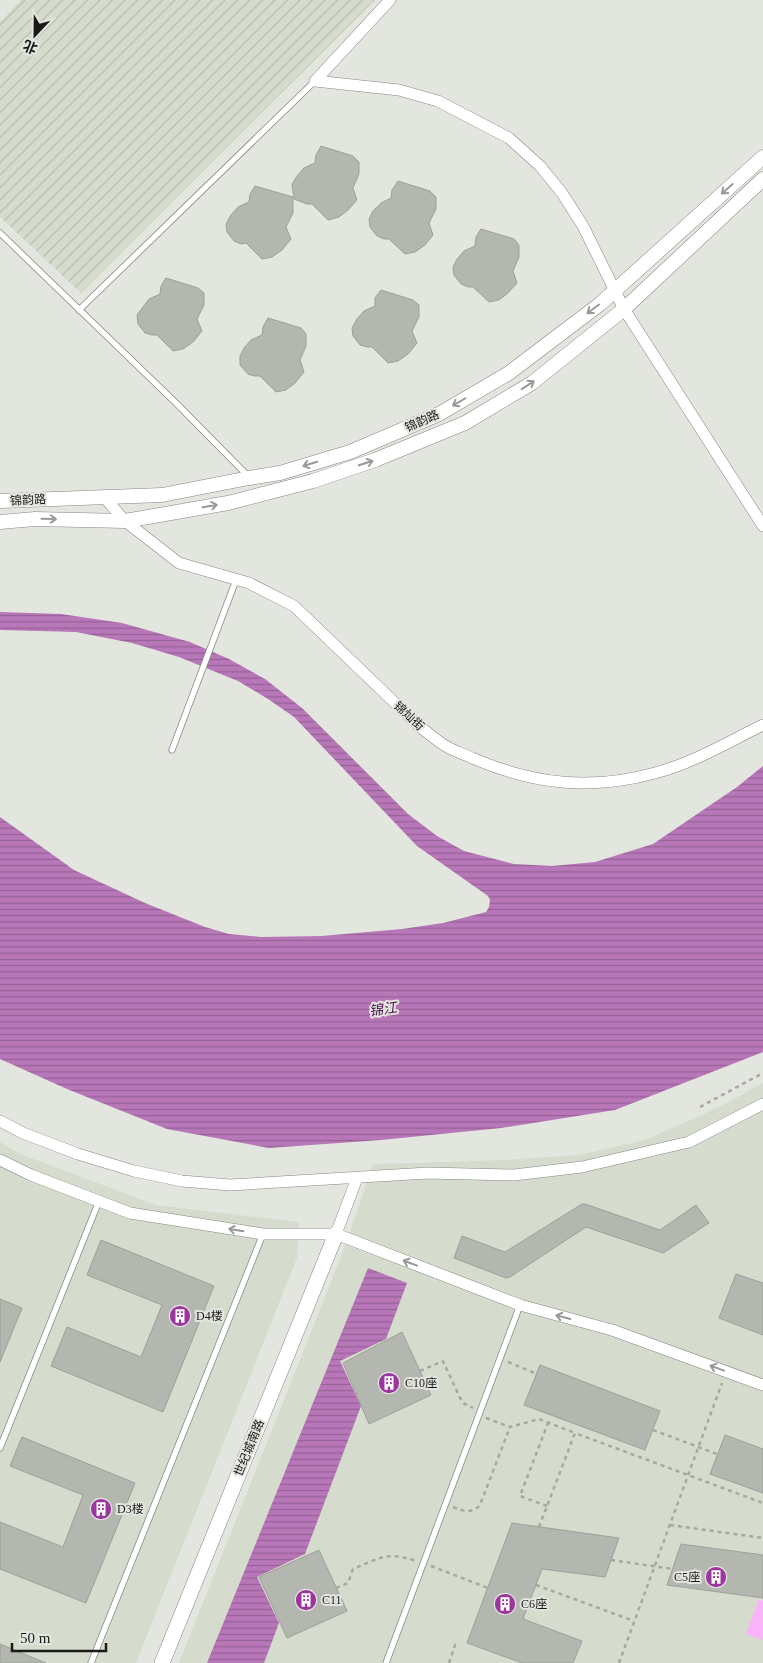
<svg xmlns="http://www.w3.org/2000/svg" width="763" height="1663" font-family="'Times New Roman','Noto Sans SC',serif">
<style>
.built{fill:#d6dccd}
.industrial{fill:url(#industrial-furrows)}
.pitch{fill:#f9b4f9}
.water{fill:url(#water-rules)}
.building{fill:#b3b7af;stroke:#9da098}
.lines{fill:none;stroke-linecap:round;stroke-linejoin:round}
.service-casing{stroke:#848780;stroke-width:7}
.minor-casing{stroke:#848780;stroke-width:12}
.tertiary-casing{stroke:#848780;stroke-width:15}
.secondary-casing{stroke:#848780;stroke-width:16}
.path{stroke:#a6a8a2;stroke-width:2.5;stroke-dasharray:4 4;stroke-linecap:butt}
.service{stroke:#fff;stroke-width:5.5}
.minor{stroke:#fff;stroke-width:11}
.tertiary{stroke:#fff;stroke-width:14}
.secondary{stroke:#fff;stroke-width:15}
.path-bridge{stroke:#a6a8a2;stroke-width:2.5;stroke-dasharray:4 4;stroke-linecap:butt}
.oneway{stroke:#989897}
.labels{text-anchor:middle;stroke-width:4;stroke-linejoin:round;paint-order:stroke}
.street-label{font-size:12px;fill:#191a17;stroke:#e3e6de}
.poi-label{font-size:12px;fill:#191a17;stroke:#e3e6de;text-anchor:start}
.water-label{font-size:14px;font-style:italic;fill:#4a0d4b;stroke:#e3e6de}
</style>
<defs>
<pattern id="industrial-furrows" width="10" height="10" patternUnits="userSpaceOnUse" patternTransform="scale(1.25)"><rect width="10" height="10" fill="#d6dccd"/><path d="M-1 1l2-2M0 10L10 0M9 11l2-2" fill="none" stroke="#b7bcaf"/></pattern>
<pattern id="water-rules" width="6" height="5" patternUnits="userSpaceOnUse" patternTransform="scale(1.25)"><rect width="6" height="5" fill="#b877b8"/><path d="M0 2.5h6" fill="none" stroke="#956195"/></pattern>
</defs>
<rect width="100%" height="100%" fill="#e3e6de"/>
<path class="built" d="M763,1083V1663H179L344,1249L373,1164L506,1160L579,1155L645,1140L719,1107Z
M0,1142L23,1155L156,1205L299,1222L297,1258L136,1663H0Z"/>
<path class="industrial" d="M21,0H375L81,293L0,217V22Z"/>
<path class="pitch" d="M759,1599L763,1601V1640L746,1634Z"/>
<path class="water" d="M0,612L61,614L122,623L190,642L229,659L265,679L302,708L408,814L437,836L464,851L514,864L552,866L595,862L653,844L737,787L763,766V1052L615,1110L501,1128L381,1140L269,1148L167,1129L67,1089L0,1059V817L74,870L145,903L205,927L229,934L261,937L322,936L402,929L443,923L486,912L489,907L490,900L488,896L417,846L294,717L268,699L238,681L179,657L132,643L76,632L0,630Z
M368,1268L407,1283L386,1339L340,1361L361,1406L305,1554L257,1577L279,1623L264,1663H207Z"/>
<path class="building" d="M321,146L353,156L359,162V174L353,188L357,200L348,210L339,217L328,220L312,204H307L294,199L292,184L297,176L304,168L315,163L316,155Z
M398,181L430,191L436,197V209L429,223L433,235L425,245L415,252L405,254L389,239H384L377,236L370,227L369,219L373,211L381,203L391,198L392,190Z
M255,186L293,197V213L286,227L291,239L282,250L272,257L262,259L246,243L241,244L234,241L227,232L226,224L231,215L238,207L249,202L250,194Z
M481,229L514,239L519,245V257L513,271L517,283L508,293L499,300L489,302L473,287H468L461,284L454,275L453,267L457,259L464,251L475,246L476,237Z
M166,278L198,288L204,293V305L197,319L202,331L193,342L183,349L173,351L157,335H152L145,333L138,324L137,315L149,299L160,294L161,286Z
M381,290L413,300L419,305V317L412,331L417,343L408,354L398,361L388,363L372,347H367L360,345L353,336L352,328L357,319L364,311L375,306V298Z
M268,318L301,328L306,334V346L300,360L304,372L295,383L286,390L276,392L260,376H254L248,374L240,365V356L244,348L251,340L262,335L263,327Z
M582,1204H585L660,1230L696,1205L709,1223L663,1253L586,1227L510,1277L506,1278L454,1258L462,1236L505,1252Z
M101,1240L214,1286L163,1412L51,1366L67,1327L141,1357L162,1305L87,1275Z
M736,1274L763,1283V1335L719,1318Z
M0,1299L22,1308L0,1362Z
M402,1332L431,1395L369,1424L343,1363Z
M540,1365L660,1411L645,1450L524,1405Z
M725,1435L763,1449V1493L710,1474Z
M22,1437L135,1483L86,1603L0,1569V1522L63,1547L83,1495L10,1466Z
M512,1523L619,1538L605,1577L542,1569L523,1619L582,1641L573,1663H522L467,1643Z
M681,1544L763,1555V1598L667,1585Z
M319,1550L347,1611L287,1638L259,1577Z
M0,1644L46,1663H0Z"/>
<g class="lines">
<g class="service-casing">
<path id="service" d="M0,233L177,404L248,476
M79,310L315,81
M172,750L236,580
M0,1448L99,1201
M91,1663L263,1234
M386,1663L520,1305"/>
</g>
<g class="minor-casing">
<path id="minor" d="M315,81L399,90L438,101L509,138L540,166L562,193L583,226L624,309L763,526
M315,81L390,0
M104,497L125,521L179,563L249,583L294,606L420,727C427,732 434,738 441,743C450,750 462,753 472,758C533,784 590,791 655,773C693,763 728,742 763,725
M0,1121L23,1133L78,1154L134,1171L182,1181L230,1185L428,1173L514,1175L582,1167L689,1142L763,1104
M0,1160L31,1175L130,1213L263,1234H336L520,1305L612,1330L763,1385
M336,1234L357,1178"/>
</g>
<g class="tertiary-casing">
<path id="tertiary" d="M0,501L162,495L249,478L280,473L350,452L439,414L509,373L600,304L763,157
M0,522L35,519L125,521L228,503L313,481L375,460L465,423L532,383L624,309L763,179"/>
</g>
<g class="secondary-casing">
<path id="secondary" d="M162,1663L336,1234"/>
</g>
<path class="path" d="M700,1107L763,1073
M508,1362L537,1374
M420,1371L443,1361L460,1398L463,1403L473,1408
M486,1418L510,1427L539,1419L575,1433
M547,1506L520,1496L548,1423
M453,1507C463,1511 472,1514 480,1505L510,1427
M670,1525L763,1538
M539,1527L575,1433L763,1503
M431,1566L488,1588
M536,1585L634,1621
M336,1588L348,1583L353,1569C379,1558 388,1551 416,1561
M449,1663L456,1642
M619,1663L722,1383"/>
<use href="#service" class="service"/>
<use href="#minor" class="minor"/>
<use href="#tertiary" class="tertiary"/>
<use href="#secondary" class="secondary"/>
<path class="path-bridge" d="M653,1430L717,1454
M611,1560L673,1569"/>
</g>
<defs><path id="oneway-shaft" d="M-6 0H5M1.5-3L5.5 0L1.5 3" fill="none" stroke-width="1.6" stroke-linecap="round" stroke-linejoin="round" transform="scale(1.25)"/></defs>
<g class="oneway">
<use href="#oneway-shaft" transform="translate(727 189) rotate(138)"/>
<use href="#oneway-shaft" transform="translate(593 309) rotate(143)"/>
<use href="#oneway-shaft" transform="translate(528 385) rotate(-33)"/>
<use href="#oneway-shaft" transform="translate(459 402) rotate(150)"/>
<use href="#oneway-shaft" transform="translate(366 463) rotate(-18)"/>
<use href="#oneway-shaft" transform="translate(310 464) rotate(163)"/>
<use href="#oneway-shaft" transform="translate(210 506) rotate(-10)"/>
<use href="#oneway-shaft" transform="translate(49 519) rotate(1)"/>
<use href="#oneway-shaft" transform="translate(236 1230) rotate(-171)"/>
<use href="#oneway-shaft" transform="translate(410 1263) rotate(-159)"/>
<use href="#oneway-shaft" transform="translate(563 1317) rotate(-165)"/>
<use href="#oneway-shaft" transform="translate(717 1368) rotate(-160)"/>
</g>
<defs>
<g id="building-disc" transform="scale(1.125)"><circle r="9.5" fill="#9a369d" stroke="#e3e6de"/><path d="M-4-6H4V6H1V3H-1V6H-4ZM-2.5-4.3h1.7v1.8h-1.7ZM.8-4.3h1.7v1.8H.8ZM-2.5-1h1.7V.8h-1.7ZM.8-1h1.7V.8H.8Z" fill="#fff"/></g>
</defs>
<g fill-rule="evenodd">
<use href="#building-disc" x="180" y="1316"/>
<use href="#building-disc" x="389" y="1383"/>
<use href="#building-disc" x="101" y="1509"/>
<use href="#building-disc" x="716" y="1577"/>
<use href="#building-disc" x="306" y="1600"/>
<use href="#building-disc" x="505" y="1604"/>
</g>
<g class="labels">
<g class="street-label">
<text transform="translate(422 421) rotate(-24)" y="4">锦韵路</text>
<text transform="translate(28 500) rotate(-3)" y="4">锦韵路</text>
<text transform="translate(409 716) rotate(43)" y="4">锦灿街</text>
<text transform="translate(249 1448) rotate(-68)" y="4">世纪城南路</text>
</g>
<g class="poi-label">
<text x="196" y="1320">D4楼</text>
<text x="405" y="1387">C10座</text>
<text x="117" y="1513">D3楼</text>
<text x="700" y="1581" text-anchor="end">C5座</text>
<text x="322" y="1604">C11</text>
<text x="521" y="1608">C6座</text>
</g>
<g class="water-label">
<text transform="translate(383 1009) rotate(-8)" y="5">锦江</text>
</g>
</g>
<g transform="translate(35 35) rotate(202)" stroke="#e3e6de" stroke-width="4" paint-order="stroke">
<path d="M0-4L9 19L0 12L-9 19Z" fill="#191a17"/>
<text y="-8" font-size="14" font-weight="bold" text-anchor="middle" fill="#191a17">北</text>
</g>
<path d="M12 1643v8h94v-8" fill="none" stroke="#191a17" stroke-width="2.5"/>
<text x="20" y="1643" font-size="15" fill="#191a17" stroke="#e3e6de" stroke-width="4" paint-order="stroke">50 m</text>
</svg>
